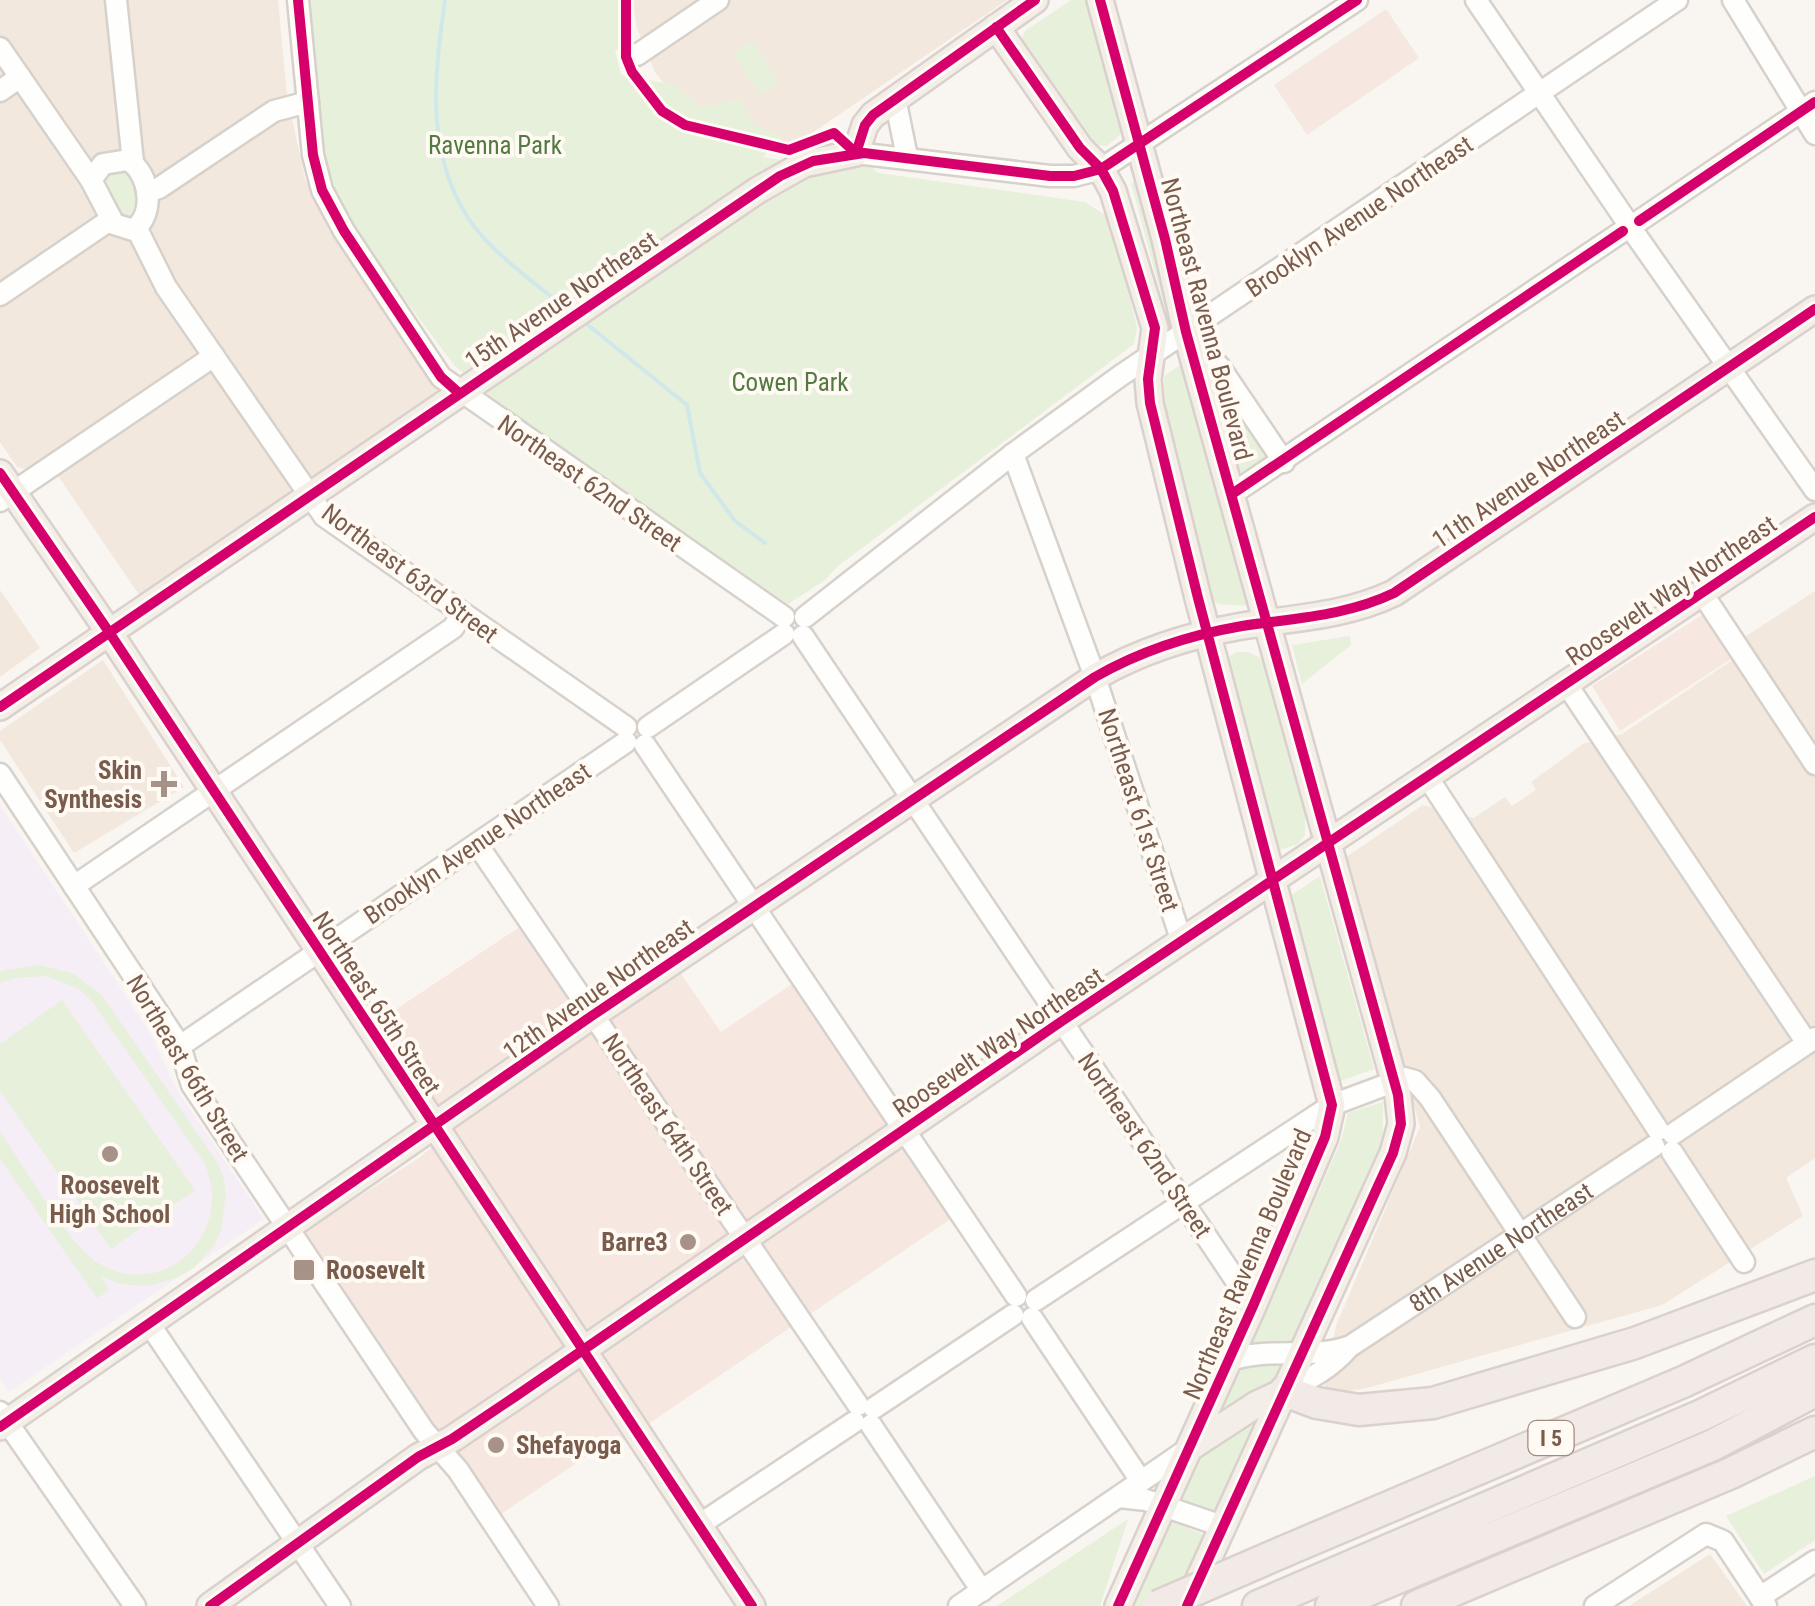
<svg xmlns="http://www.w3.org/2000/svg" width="1815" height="1606" font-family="'Roboto Condensed',sans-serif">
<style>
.residential{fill:#f2e8de}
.commercial{fill:#f6e8e1}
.education{fill:#f6eef6}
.green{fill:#e7f0db}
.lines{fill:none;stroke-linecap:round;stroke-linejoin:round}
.stream{stroke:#d0e8ea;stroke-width:4}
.minor-casing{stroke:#d7d1cb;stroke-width:25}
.major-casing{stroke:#dad1cc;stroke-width:30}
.highway-casing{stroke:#dad1cc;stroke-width:35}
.minor{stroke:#fefefd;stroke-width:20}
.major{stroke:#f3eee8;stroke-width:25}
.highway{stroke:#f2eae7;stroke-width:30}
.highway-bridge-casing{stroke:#dad1cc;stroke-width:35;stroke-linecap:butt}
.highway-bridge{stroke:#f2eae7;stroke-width:30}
.cycleway-casing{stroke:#fffaf3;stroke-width:16}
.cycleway{stroke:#d6006c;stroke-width:10}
.poi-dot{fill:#a69286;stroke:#fffaf3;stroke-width:4}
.labels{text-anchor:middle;stroke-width:8;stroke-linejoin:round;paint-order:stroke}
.shield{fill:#fffaf3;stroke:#a28b7f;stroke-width:2.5}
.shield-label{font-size:22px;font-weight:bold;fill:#7a5c4d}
.park-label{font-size:25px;fill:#537a41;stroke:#fffaf3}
.street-label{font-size:25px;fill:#7a5c4d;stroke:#fffaf3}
.poi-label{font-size:25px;font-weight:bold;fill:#7a5c4d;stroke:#fffaf3;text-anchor:end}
</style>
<rect width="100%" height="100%" fill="#f9f5f0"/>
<path class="residential" d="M0,0H278L287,96L305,179L445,390L140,596L58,476L17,467L0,442Z
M632,0H1007L793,146L730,126L671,92L655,72L637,28Z
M0,590L40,648L0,677Z
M1815,591V1158L1786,1178L1803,1216L1662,1305L1363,1389L1323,1394L1336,1326L1420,1127L1346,857L1423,805L1474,818L1505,797L1512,806L1536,790L1531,782L1583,744L1622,734L1731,661L1745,637Z
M103,660L184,787L74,853L0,740V731Z
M1710,1554L1747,1606H1629Z"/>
<path class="commercial" d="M1386,9L1419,58L1307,135L1274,85Z
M1702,615L1731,659L1620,731L1592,686Z
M521,926L591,1031L679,971L721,1032L792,984L952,1218L623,1441L618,1435L498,1516L432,1429L300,1234L419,1158L450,1131L377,1022Z"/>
<path class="education" d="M0,805L152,1036L177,1090L264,1219L9,1392L0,1379Z"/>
<path class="green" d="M293,0H633L624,45L615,51L621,75L675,85L701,107L741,99L755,126L783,137L763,157L804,164L856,153L878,173L1085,202L1102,213H1110L1137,328L1134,344L838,566L825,580L788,604L505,409L454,365L331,200Z
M1071,0H1086L1090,7L1121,124V134L1107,146L1091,144L1020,43L1025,31Z
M752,41L780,83L761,95L733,54Z
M122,166L138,177L140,212L124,226L99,176Z
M1140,178L1172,320L1167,317L1131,183Z
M1185,362L1250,606L1219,604L1212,600L1165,424L1164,376Z
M1219,383L1269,456L1246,475L1237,470L1214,388Z
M1350,636L1351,645L1302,684L1292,645Z
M1237,652H1248L1264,660L1305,813V835L1298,844L1280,850L1277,844L1226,658Z
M1320,876L1374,1069L1338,1082L1290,896Z
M40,965L74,974L102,995L217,1162L223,1175L226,1194L221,1231L214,1246L194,1268L179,1277L150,1286L120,1284L101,1276L109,1291L97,1298L0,1159V1131C21,1162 68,1242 95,1261C161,1305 235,1236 205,1164L91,1000L79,989L45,976L15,978L0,983V972L4,970Z
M62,1000L195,1190L111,1249L0,1091V1044Z
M1383,1102V1135L1377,1162L1296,1346L1289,1350L1252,1345L1341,1141L1348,1113Z
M1280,1361L1284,1368L1275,1390L1218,1416L1236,1377L1245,1365Z
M1265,1411L1219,1518L1181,1501L1205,1448Z
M1815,1476V1540L1764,1574L1726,1516Z
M1128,1519L1100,1606H997Z
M1172,1521L1211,1538L1180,1606H1134Z"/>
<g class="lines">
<path class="stream" d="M445,0C435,73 425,146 465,213C486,249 535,283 567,309
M583,321L687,405L700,473L735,521L765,543"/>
<g class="minor-casing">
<g id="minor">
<path d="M116,0L133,162"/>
<path d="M298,0L313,155L322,190L344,231L441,377L784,617"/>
<path d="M1476,0L1625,219"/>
<path d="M1733,0L1815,134"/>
<path d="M0,48L91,180"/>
<path d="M637,55L718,0"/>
<path d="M0,91L20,77"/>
<path d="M895,98L907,157"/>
<path d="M856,153L1050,176H1074L1101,169L1357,0"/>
<path d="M128,160C150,173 156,215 133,230L114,224L91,180L103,164Z"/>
<path d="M147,192L159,188L274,111L308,102"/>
<path d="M1639,221L1815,102"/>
<path d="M137,229L166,287L324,516L626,727"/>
<path d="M1635,234L1815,490"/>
<path d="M0,295L110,220"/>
<path d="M1195,360L1219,366L1284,462"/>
<path d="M1013,454L1095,677L1182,942"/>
<path d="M1232,494L1623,231"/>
<path d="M0,501L214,356"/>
<path d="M1702,593L1815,764"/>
<path d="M805,617L1013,454L1120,376L1677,0"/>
<path d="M803,636L1253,1306"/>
<path d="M1567,685L1807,1043"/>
<path d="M648,727L784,634"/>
<path d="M645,745L1016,1296"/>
<path d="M0,774L180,1046L192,1085L424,1431L458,1470L548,1606"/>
<path d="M1428,778L1658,1130"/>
<path d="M477,844L858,1405"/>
<path d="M74,886L453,628L462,614"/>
<path d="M180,1046L626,742"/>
<path d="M1673,1134L1815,1038"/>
<path d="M1672,1152L1744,1262"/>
<path d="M1036,1300L1332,1105L1404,1078L1415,1081L1430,1098L1575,1317"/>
<path d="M1032,1318L1141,1481"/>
<path d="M150,1325L340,1606"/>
<path d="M1228,1361C1268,1346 1308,1360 1348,1347"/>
<path id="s1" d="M1285,1391C1310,1379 1331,1368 1349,1347L1654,1146"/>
<path d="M874,1408L1013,1315"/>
<path d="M0,1412L135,1606"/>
<path d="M871,1425L982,1591"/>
<path d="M1119,1497L1146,1500L1222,1526"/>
<path d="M699,1525L854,1422"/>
<path d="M1760,1597L1815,1561"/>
<path d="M959,1606L1188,1449"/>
<path d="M1595,1606L1706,1534L1723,1541L1766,1606"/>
</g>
</g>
<g class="major-casing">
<path id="major" d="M1100,0L1165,239L1186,332L1398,1095L1401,1124L1393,1153L1189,1601
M996,27L1080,148L1101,169L1113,191L1155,328L1148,379L1150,403L1198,598L1332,1105L1325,1137L1253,1306L1118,1606
M0,473L109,632L752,1606
M0,707L758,190L804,164L856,153L865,125L873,115L1035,0
M0,1427L593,1015L1095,677C1142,650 1190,635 1242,626C1295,618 1346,616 1394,593L1815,309
M1191,1447L1257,1404L1285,1391
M210,1606L418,1457L452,1439L516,1396L1062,1021L1815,517"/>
</g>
<g class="highway-casing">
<path id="highway" d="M1285,1391L1317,1403L1359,1410L1433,1403L1635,1343L1815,1275
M1285,1551L1683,1382L1815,1320
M1258,1606L1702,1415L1815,1360
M1331,1606L1713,1445L1815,1391
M1417,1606L1731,1473L1815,1432"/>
</g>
<use href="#minor" class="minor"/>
<use href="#major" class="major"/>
<use href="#highway" class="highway"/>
<g class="highway-bridge-casing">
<path id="highway-bridge" d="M1158,1606L1285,1551"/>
</g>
<use href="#highway-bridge" class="highway-bridge"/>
<g class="cycleway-casing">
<path id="cycleway" d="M298,0L313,155L322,190L344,231L441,377L460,394
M626,0V57L632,72L662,111L685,125L789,150L834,133L856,153
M1100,0L1165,239L1186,332L1398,1095L1401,1124L1393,1153L1187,1606
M996,27L1080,148L1101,169L1113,191L1155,328L1148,379L1150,403L1198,598L1332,1105L1325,1137L1253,1306L1118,1606
M856,153L865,125L873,115L1035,0
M1639,221L1815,102
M0,473L109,632L752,1606
M1232,494L1623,231
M0,707L780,176L813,161L864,153L1050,176H1074L1101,169L1357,0
M0,1427L593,1015L1095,677C1142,650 1190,635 1242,626C1295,618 1346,616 1394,593L1815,309
M210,1606L418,1457L452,1439L516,1396L1062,1021L1815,517"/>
</g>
<use href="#cycleway" class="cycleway"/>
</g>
<g class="poi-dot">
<path d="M159 769h10v10h10v10h-10v10h-10v-10h-10v-10h10z"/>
<circle cx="110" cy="1154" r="10"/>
<circle cx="688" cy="1242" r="10"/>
<rect x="292" y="1258" width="24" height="24" rx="5"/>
<circle cx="496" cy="1445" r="10"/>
</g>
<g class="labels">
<rect class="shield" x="1528.5" y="1421" width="45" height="34" rx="8"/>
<g class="shield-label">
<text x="1551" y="1446">I 5</text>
</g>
<g class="park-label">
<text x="495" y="154">Ravenna Park</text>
<text x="790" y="391">Cowen Park</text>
</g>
<g class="street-label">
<text transform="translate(1359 216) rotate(-34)" y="9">Brooklyn Avenue Northeast</text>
<text transform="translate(561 300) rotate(-34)" y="9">15th Avenue Northeast</text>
<text transform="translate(1207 319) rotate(75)" y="9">Northeast Ravenna Boulevard</text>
<text transform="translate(1528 479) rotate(-34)" y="9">11th Avenue Northeast</text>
<text transform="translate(590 483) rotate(35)" y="9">Northeast 62nd Street</text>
<text transform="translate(410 573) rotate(37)" y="9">Northeast 63rd Street</text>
<text transform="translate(1671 590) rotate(-34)" y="9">Roosevelt Way Northeast</text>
<text transform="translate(1139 810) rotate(72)" y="9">Northeast 61st Street</text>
<text transform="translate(477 843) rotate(-34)" y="9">Brooklyn Avenue Northeast</text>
<text transform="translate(598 989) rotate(-35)" y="9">12th Avenue Northeast</text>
<text transform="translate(377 1003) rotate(57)" y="9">Northeast 65th Street</text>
<text transform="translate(998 1042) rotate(-34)" y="9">Roosevelt Way Northeast</text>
<text transform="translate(188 1068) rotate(59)" y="9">Northeast 66th Street</text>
<text transform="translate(668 1124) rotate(56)" y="9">Northeast 64th Street</text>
<text transform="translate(1145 1145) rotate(56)" y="9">Northeast 62nd Street</text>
<text dy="9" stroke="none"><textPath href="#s1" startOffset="260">8th Avenue Northeast</textPath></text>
<text transform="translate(1247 1264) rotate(-67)" y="9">Northeast Ravenna Boulevard</text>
</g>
<g class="poi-label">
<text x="142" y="779">Skin<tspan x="142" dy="29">Synthesis</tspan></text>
<text x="110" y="1194" text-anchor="middle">Roosevelt<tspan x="110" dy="29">High School</tspan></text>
<text x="668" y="1251">Barre3</text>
<text x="326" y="1279" text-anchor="start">Roosevelt</text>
<text x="516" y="1454" text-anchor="start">Shefayoga</text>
</g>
</g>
</svg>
